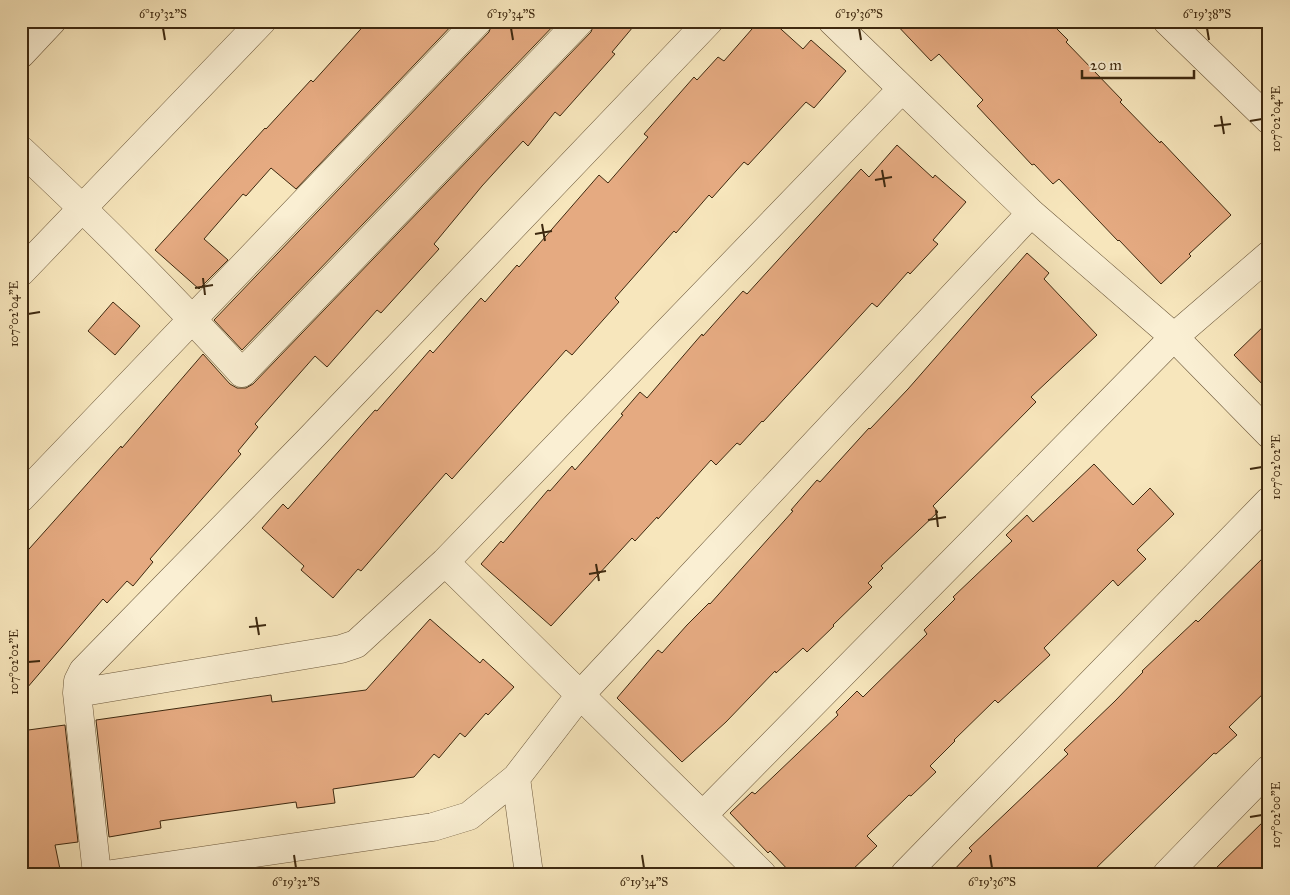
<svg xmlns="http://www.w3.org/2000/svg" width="1290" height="895" font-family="'IM FELL Great Primer',serif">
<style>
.building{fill:#e5aa81;stroke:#3e2910}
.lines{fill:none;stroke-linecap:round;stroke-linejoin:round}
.street-casing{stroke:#6c583b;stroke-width:29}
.street{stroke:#faefd3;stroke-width:28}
.ticks{fill:none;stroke:#3e2910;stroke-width:2}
.neatline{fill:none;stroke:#3e2910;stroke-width:2}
.ticks-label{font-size:12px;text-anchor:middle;fill:#3e2910}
</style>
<rect width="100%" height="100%" fill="#f7e6bc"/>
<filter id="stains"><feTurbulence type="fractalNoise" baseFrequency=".004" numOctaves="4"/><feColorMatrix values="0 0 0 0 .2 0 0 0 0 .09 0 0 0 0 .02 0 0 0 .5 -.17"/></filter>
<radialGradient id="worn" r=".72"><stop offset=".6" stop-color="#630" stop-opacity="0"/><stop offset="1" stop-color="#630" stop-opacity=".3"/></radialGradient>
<path class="building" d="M368,21H456L296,189L271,168L246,196L243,194L204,239L228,260L199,289L155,250L265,128L266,129L311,80L313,82Z
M493,21H558L242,350L214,320L489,32Z
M595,21H638L612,52L615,54L560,116L555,112L528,146L523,141L482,186L434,244L439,249L381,313L377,310L327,367L315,356L255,424L258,427L238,451L241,454L150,559L153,562L133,586L127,581L107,603L103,599L21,695V558L121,446L122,448L203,354L230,384L237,388H246L253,384L591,32Z
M759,21H772L803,49L811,40L846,71L814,108L806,102L748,165L744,162L712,198L709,195L676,233L674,231L615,298L619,302L572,355L566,350L452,479L446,473L361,571L358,569L333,598L301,570L304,566L262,528L283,504L288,509L375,410L377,411L430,350L433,353L481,298L485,302L517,265L519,267L599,175L608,183L648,137L644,134L694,77L697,80L718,57L724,61Z
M893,21H1049L1068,40L1066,42L1122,100L1120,102L1160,143L1161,141L1231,215L1189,254L1191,256L1161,284L1119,240L1118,241L1059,179L1053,184L1034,164L1032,165L977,106L983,100L939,54L931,61Z
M897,145L933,178L935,175L966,202L933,240L938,244L910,274L908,272L877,307L872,303L763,422L762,421L740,445L737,443L716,465L711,460L658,519L657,517L635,541L632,538L551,626L481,564L501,541L503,543L548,490L550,491L572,466L575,470L623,415L621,414L640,392L647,398L702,334L703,336L743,291L747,294L861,169L869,177Z
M1027,253L1049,273L1044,279L1097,335L1031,397L1036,402L933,506L938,512L881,566L883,568L868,583L872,587L833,625L834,626L807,652L803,648L776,673L775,671L726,722L682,762L617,698L658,650L662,653L687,625L709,603L710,604L793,511L791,510L817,480L820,482L869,428L870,429L908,389Z
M113,302L140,326L115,355L88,331Z
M1269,321V391L1234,355Z
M1094,464L1133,505L1150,488L1174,514L1137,550L1146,559L1118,586L1113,580L1044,648L1050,655L998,703L995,700L954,740L955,741L930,766L936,772L911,796L909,795L867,836L877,846L848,874H792L770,851L768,853L730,813L752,792L755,794L838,715L836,712L857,691L863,697L927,634L924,630L955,599L953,597L1012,541L1006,535L1027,515L1033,522Z
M1269,552V688L1229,727L1237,735L1216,754L1214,753L1090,874H950L972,851L969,848L1068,754L1064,750L1115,701L1143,672L1142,671L1196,620L1198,622Z
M430,619L480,663L483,659L514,687L488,715L486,713L465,737L460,733L439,758L434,754L414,777L333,789L335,803L297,808L296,802L160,821L161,828L109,837L96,720L271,695L272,702L366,690Z
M65,725L78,842L55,845L61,874H21V731Z
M1269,816V874H1210Z"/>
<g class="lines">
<g class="street-casing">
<path id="street" d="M832,21L1031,213L1174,337L1269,434
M1167,21L1269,120
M21,54L52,21
M21,150C98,222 172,296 242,373L580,21
M21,272L262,21
M21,498L478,21
M445,562L762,874
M77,693L341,649L356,644L445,562L901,90
M516,778L529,874
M703,815L1174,337L1269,255
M97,874L77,693L78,681L83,671L310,439L709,21
M112,874L433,827L469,816L516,778L580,695L1031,213
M905,874L1269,501
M1167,874L1269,769"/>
</g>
<use href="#street" class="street"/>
</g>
<path class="ticks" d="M163,28L165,40M511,28L513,40M859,28L861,40M1207,28L1209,40M1221,116L1224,134M1250,121L1262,119M1214,126L1231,124M882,170L885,187M875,180L892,177M542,224L545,241M535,234L552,231M203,278L205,295M195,288L213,285M28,314L40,312M1250,469L1262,467M936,510L938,527M928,520L946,517M596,564L599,581M589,574L606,571M256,617L259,635M249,627L266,625M28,662L40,661M1250,817L1262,815M294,855L296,868M642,855L644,868M990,855L992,868"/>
<rect width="1290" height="895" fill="none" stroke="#f7e6bc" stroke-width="55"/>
<path d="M1082 70v8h112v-8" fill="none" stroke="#3e2910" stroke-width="2.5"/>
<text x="1090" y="70" font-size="15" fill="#3e2910" stroke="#faefd3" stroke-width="4" paint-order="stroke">20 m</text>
<rect x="28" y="28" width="1234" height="840" class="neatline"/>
<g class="ticks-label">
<text x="163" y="18">6°19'32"S</text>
<text x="511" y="18">6°19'34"S</text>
<text x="859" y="18">6°19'36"S</text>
<text x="1207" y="18">6°19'38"S</text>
<text transform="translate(1276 119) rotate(-90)" y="4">107°02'04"E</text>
<text transform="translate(14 314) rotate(-90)" y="4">107°02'04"E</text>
<text transform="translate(1276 467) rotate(-90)" y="4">107°02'02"E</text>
<text transform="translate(14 662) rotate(-90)" y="4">107°02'02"E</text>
<text transform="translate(1276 815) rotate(-90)" y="4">107°02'00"E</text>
<text x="296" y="886">6°19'32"S</text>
<text x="644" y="886">6°19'34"S</text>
<text x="992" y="886">6°19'36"S</text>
</g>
<rect width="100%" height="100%" filter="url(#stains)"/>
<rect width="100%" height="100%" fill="url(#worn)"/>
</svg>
